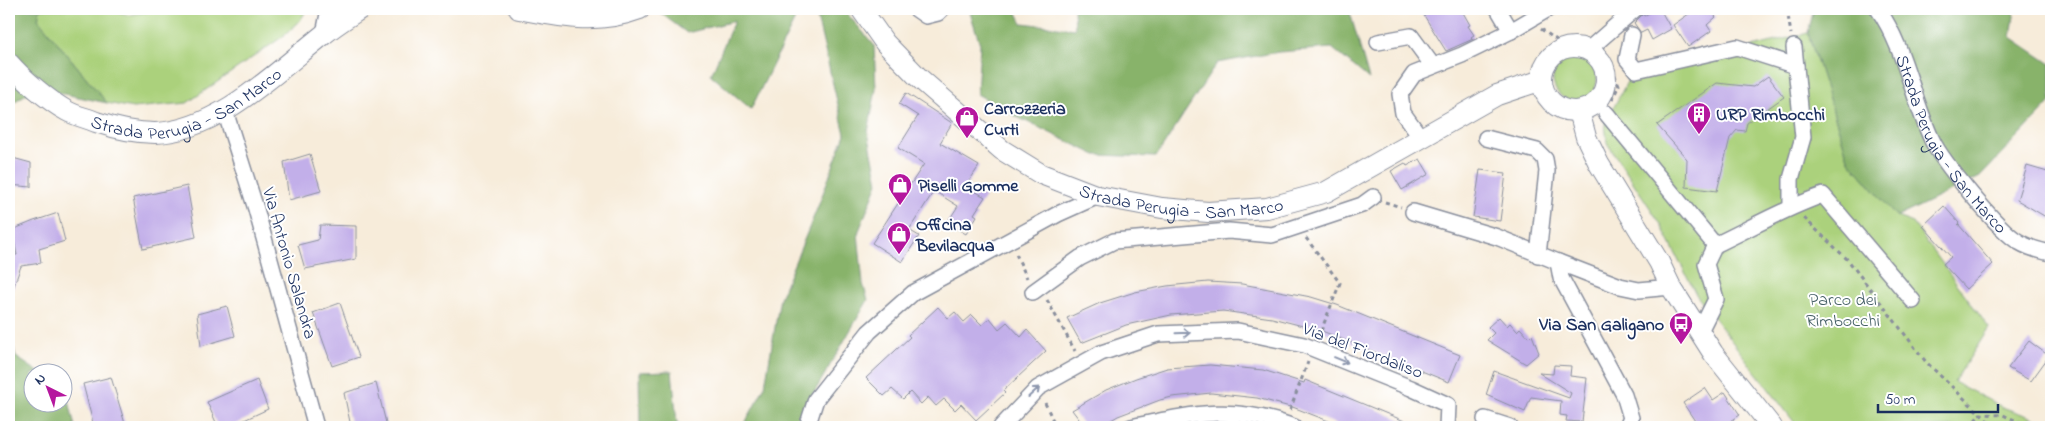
<svg xmlns="http://www.w3.org/2000/svg" width="2060" height="436" font-family="'Indie Flower',sans-serif">
<style>
.green{fill:#abd17b;stroke:#63806c}
.forest{fill:#88b36b;stroke:#527164}
.building{fill:#c2afe9}
.lines{fill:none;stroke-linecap:round;stroke-linejoin:round}
.minor-casing{stroke:#898e9c;stroke-width:18}
.major-casing{stroke:#898e9c;stroke-width:22}
.path{stroke:#898e9c;stroke-width:3;stroke-dasharray:4 4;stroke-linecap:butt}
.minor{stroke:#fff;stroke-width:15}
.major{stroke:#fff;stroke-width:20}
.oneway{stroke:#8d97ae}
.labels{text-anchor:middle;stroke-width:4;stroke-linejoin:round;paint-order:stroke}
.street-label{font-size:18px;fill:#1b2f5e;stroke:#fff}
.poi-label{font-size:18px;font-weight:bold;fill:#1b2f5e;stroke:#fff;text-anchor:start}
.park-label{font-size:18px;fill:#466067;stroke:#fff}
</style>
<rect width="100%" height="100%" fill="#fff"/>
<filter id="ink" filterUnits="userSpaceOnUse"><feTurbulence type="fractalNoise" baseFrequency=".02" numOctaves="2"/><feDisplacementMap in="SourceGraphic" scale="10" xChannelSelector="R" yChannelSelector="G"/><feConvolveMatrix kernelMatrix="1 2 1 2 8 2 1 2 1" color-interpolation-filters="sRGB"/></filter>
<filter id="wash" filterUnits="userSpaceOnUse"><feTurbulence type="fractalNoise" baseFrequency=".0096" numOctaves="4" result="noise"/><feDisplacementMap in="SourceGraphic" scale="20" xChannelSelector="R" yChannelSelector="G"/><feGaussianBlur stdDeviation="1.12" result="paint"/><feColorMatrix in="noise" values="0 0 0 0 0 0 0 0 0 0 0 0 0 0 0 0 0 1.4 0 .05"/><feComposite in="paint" operator="in"/></filter>
<g filter="url(#wash)">
<rect width="100%" height="100%" fill="#f7ecda"/>
<path class="green" d="M40,9H108L129,15L163,9H307L300,21L285,35L187,103L133,108L107,103L38,19Z
M1808,33L1849,161L1897,217L1913,223L1989,328L1954,382L2002,407L2051,424V427H1798L1697,296L1660,223L1607,143L1605,124L1629,78Z
M1553 79a22 22 0 1 1 44 0a22 22 0 1 1-44 0Z"/>
<path class="forest" d="M9,9H40L38,19L107,103L36,88L9,105Z
M665,9H800L751,109L711,75L734,21L687,33L659,12Z
M815,9H843L874,45L876,89L868,132L878,183L858,233L863,284L868,300L794,427H743L765,386L780,298L819,204L845,134Z
M969,9H1015L1022,23L1075,29L1074,9H1349L1369,79L1332,48L1279,52L1217,63L1156,157L1096,155L1015,116L977,94L980,44Z
M1814,9H2015L2011,37L2051,64V102L1980,177L1897,217L1849,161L1808,33Z
M9,329L16,357L40,373L32,374V404H62L63,389L67,392L75,427H9Z
M672,371L677,423L682,427H640L639,372Z"/>
<g id="blocks">
<path class="building" d="M1420,9H1461L1470,25L1468,26L1474,35L1471,37L1473,39L1446,51Z
M1656,9H1660L1671,29L1652,40L1647,30L1641,33L1634,23L1643,14L1644,16Z
M1696,9H1708L1716,17L1707,25L1711,31L1688,47L1673,25Z
M1768,76L1784,97L1747,123L1745,131L1737,130L1730,138L1717,191L1686,187L1687,159L1657,125L1717,83L1753,87Z
M906,93L952,123L940,143L979,166L966,186L985,197L974,214L977,216L966,234L947,223L958,206L934,191L909,230L919,236L902,262L872,243L924,164L898,148L918,116L899,104Z
M310,154L321,191L289,200L284,162Z
M9,157L31,163V187L9,185Z
M1420,159L1429,174L1402,190L1391,171L1405,163L1407,166Z
M2027,166L2051,173V220L2017,200Z
M1480,170L1506,173L1500,221L1473,217Z
M187,186L196,237L143,249L133,198Z
M1944,206L1959,223L1958,224L1993,264L1966,289L1943,264L1951,257L1923,226Z
M58,213L65,241L39,249L41,263L21,266L11,294H9V255H17L12,230L34,221Z
M320,225L356,226V259L305,269L298,245L318,240Z
M1208,282L1242,284L1311,297L1337,305L1460,355L1449,382L1322,331L1272,318L1223,311L1171,315L1126,325L1081,343L1067,318L1100,303L1135,292L1167,286Z
M340,303L359,357L332,366L313,313Z
M227,306L235,336L201,346L197,314Z
M938,307L948,318L955,312L964,322L972,315L982,325L990,318L999,329L1007,322L1021,337L1027,330L1046,351L1003,391L1005,393L976,420L961,404L955,410L944,399L936,406L928,397L921,404L910,392L903,399L892,389L884,396L866,378L910,337L908,335Z
M1499,317L1507,326L1510,323L1517,331L1520,328L1529,338L1532,335L1539,353L1526,364L1487,340L1494,333L1488,327Z
M2029,341L2049,356L2031,381L2008,368Z
M1210,365L1263,370L1304,383L1305,380L1419,427H1344L1290,406V407L1257,398L1211,393L1172,397L1160,400L1118,416L1099,427H1085L1072,410L1106,390L1136,378L1167,368Z
M1554,365L1571,366L1570,376L1587,378L1582,422L1566,421L1567,416L1560,415L1561,401L1531,397L1525,412L1486,395L1494,371L1569,398L1571,393L1539,373L1553,374Z
M111,377L126,427H94L83,384Z
M257,380L268,409L229,427H218L207,402Z
M376,383L387,427H351L344,393Z
M1705,388L1713,400L1725,392L1740,415L1722,427H1699L1683,403Z"/>
</g>
</g>
<g filter="url(#ink)">
<use href="#blocks" fill-opacity="0" stroke="#898e9c" stroke-width="1"/>
<g class="lines">
<g class="minor-casing">
<g id="minor">
<path d="M916,9L926,16L938,13L942,9"/>
<path d="M1498,9L1511,31"/>
<path id="s1" d="M1878,9C1905,48 1912,97 1932,140C1941,160 2000,232 2019,242C2027,247 2041,251 2051,253"/>
<path d="M324,34L329,9"/>
<path d="M1632,35L1627,59L1636,70L1737,47L1796,66"/>
<path d="M1378,42L1411,36L1433,66"/>
<path d="M1588,50L1635,9"/>
<path d="M225,111L256,209L316,427"/>
<path d="M1606,113L1715,245"/>
<path d="M1421,138L1403,113L1400,94L1414,74L1462,55L1511,31L1548,9"/>
<path d="M1486,138L1537,151L1545,159L1547,171L1538,255"/>
<path d="M1791,206V179L1803,137L1794,47"/>
<path d="M1413,212L1497,237L1558,262L1561,278L1624,395L1631,418L1627,427"/>
<path d="M1558,262L1620,286L1639,290L1671,287"/>
<path d="M1033,292L1080,258L1114,241L1229,231L1272,235L1362,205L1373,197"/>
<path d="M1699,333L1716,299L1706,264L1715,245C1751,228 1785,208 1823,195L1913,301"/>
<path d="M1485,419L1510,427"/>
<path d="M807,427L816,399L869,332L913,293L1058,214L1098,196"/>
<path d="M1001,427L1038,388L1101,353L1158,334L1238,331L1304,345L1411,388L1448,405L1447,427"/>
<path d="M1131,427C1193,414 1233,404 1294,427"/>
</g>
</g>
<g class="major-casing">
<g id="major">
<path d="M519,9C562,17 597,25 640,9"/>
<path id="s2" d="M861,9L885,43L918,77L1002,150L1041,174L1098,196L1162,208L1208,212L1267,208L1326,192L1497,95L1542,80"/>
<circle cx="1574" cy="79" r="32"/>
<path id="s3" d="M9,63C23,79 49,101 67,111C76,116 87,118 96,122C114,128 136,133 155,133C218,131 276,72 323,35C335,25 348,17 360,9"/>
<path d="M1579,111L1586,137L1599,164L1659,262L1671,287L1713,353L1772,427"/>
</g>
</g>
<path class="path" d="M1787,9L1791,34
M1541,29L1568,48
M1612,100L1619,85L1614,73
M1385,202L1401,207
M1804,218L1848,260L1926,362L1994,427
M1306,238L1340,283L1319,336
M1016,254L1027,278
M1047,300L1075,351
M1045,403L1056,427
M1290,410L1308,362
M1970,427L1980,414L2003,415L2031,427"/>
<use href="#minor" class="minor"/>
<use href="#major" class="major"/>
</g>
<defs><path id="oneway-shaft" d="M-6 0H5M1.5-3L5.5 0L1.5 3" fill="none" stroke-width="1.6" stroke-linecap="round" stroke-linejoin="round" transform="scale(1.25)"/></defs>
<g class="oneway">
<use href="#oneway-shaft" transform="translate(1183 333) rotate(-2)"/>
<use href="#oneway-shaft" transform="translate(1341 360) rotate(22)"/>
<use href="#oneway-shaft" transform="translate(1034 392) rotate(-42)"/>
</g>
</g>
<defs>
<g id="building-pin" transform="scale(1.25)"><path d="M0 17L-7.5 6A9.5 9.5 0 1 1 7.5 6Z" fill="#b5179e" stroke="#fff"/><path d="M-4-6H4V6H1V3H-1V6H-4ZM-2.5-4.3h1.7v1.8h-1.7ZM.8-4.3h1.7v1.8H.8ZM-2.5-1h1.7V.8h-1.7ZM.8-1h1.7V.8H.8Z" fill="#fff"/></g>
<g id="shop-pin" transform="scale(1.25)"><path d="M0 17L-7.5 6A9.5 9.5 0 1 1 7.5 6Z" fill="#b5179e" stroke="#fff"/><path d="M-5-2.5h2.3a2.7 3.5 0 0 1 5.4 0H5L5.5 6h-11ZM-1.5-2.5h3a1.5 2.3 0 0 0-3 0Z" fill="#fff"/></g>
<g id="bus-pin" transform="scale(1.25)"><path d="M0 17L-7.5 6A9.5 9.5 0 1 1 7.5 6Z" fill="#b5179e" stroke="#fff"/><path d="M-5-6H5V4H4V6H2V4H-2V6H-4V4H-5ZM-3.5-4V0h7V-4ZM-3.5 1.2v1.5H-2V1.2ZM2 1.2v1.5H3.5V1.2Z" fill="#fff"/></g>
</defs>
<g fill-rule="evenodd">
<use href="#building-pin" x="1699" y="114"/>
<use href="#shop-pin" x="967" y="118"/>
<use href="#shop-pin" x="900" y="185"/>
<use href="#shop-pin" x="899" y="234"/>
<use href="#bus-pin" x="1681" y="324"/>
</g>
<g class="labels">
<g class="street-label">
<text dy="6" stroke="none"><textPath href="#s3" startOffset="205">Strada Perugia - San Marco</textPath></text>
<text dy="6" stroke="none"><textPath href="#s1" startOffset="155">Strada Perugia - San Marco</textPath></text>
<text dy="6" stroke="none"><textPath href="#s2" startOffset="391">Strada Perugia - San Marco</textPath></text>
<text transform="translate(290 263) rotate(74)" y="6">Via Antonio Salandra</text>
<text transform="translate(1363 350) rotate(21)" y="6">Via del Fiordaliso</text>
</g>
<g class="poi-label">
<text x="984" y="114">Carrozzeria<tspan x="984" dy="21">Curti</tspan></text>
<text x="1716" y="120">URP Rimbocchi</text>
<text x="918" y="191">Piselli Gomme</text>
<text x="916" y="230">Officina<tspan x="916" dy="21">Bevilacqua</tspan></text>
<text x="1664" y="330" text-anchor="end">Via San Galigano</text>
</g>
<g class="park-label">
<text x="1843" y="305">Parco dei<tspan x="1843" dy="21">Rimbocchi</tspan></text>
</g>
</g>
<rect width="2060" height="436" fill="none" stroke="#fff" stroke-width="30"/>
<g transform="translate(48 388) rotate(318)"><circle r="24" fill="#ffffff" stroke="#a4acbf"/>
<path d="M0-4L9 19L0 12L-9 19Z" fill="#b5179e"/>
<text y="-8" font-size="14" font-weight="bold" text-anchor="middle" fill="#1b2f5e">N</text>
</g>
<path d="M1878 404v8h120v-8" fill="none" stroke="#1b2f5e" stroke-width="2.5"/>
<text x="1885" y="404" font-size="15" fill="#1b2f5e" stroke="#ffffff" stroke-width="4" paint-order="stroke">50 m</text>
</svg>
